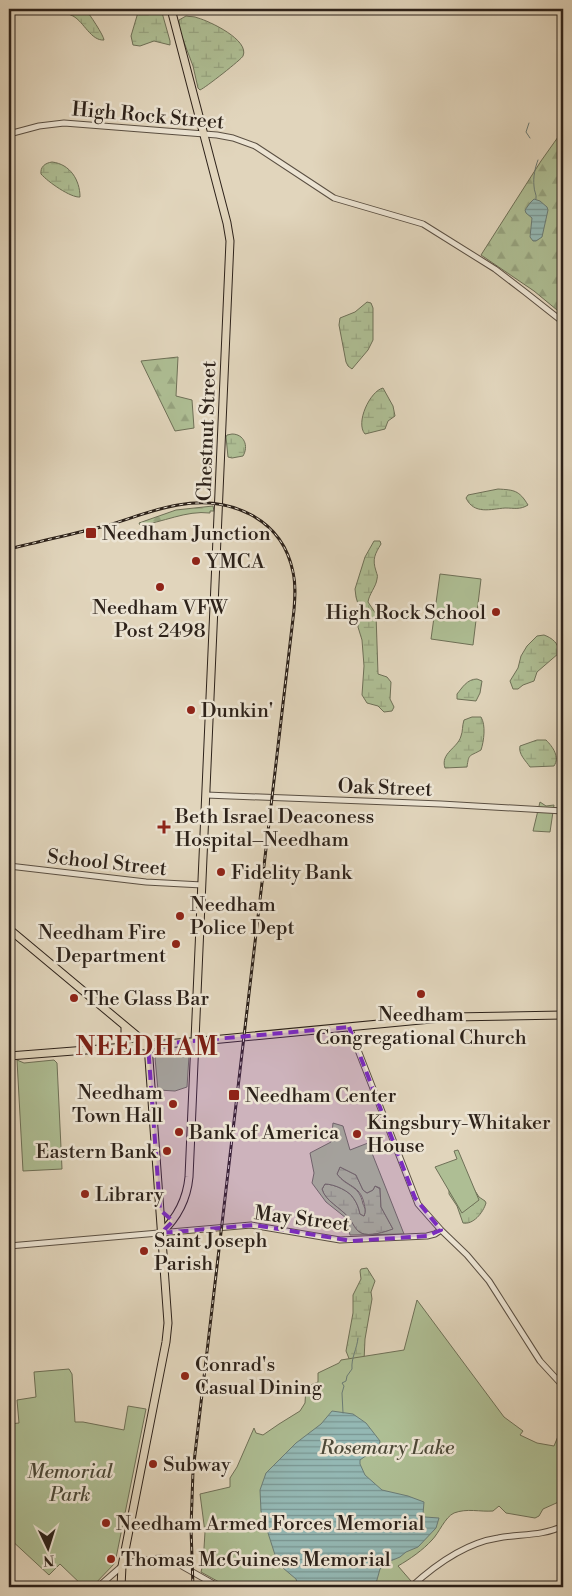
<svg xmlns="http://www.w3.org/2000/svg" width="572" height="1596" font-family="'Libre Bodoni',serif">
<style>
.forest{fill:url(#forest-firs);stroke:#6e7057}
.wetland{fill:url(#wetland-marsh);stroke:#6e7057}
.green{fill:#aebe94;stroke:#6e7057;fill-rule:evenodd}
.water{fill:url(#water-rules);stroke:#6b7c76}
.lines{fill:none;stroke-linecap:round;stroke-linejoin:round}
.stream{stroke:#6b7c76;stroke-width:1}
.minor-casing{stroke:#5a4f42;stroke-width:7}
.major-casing{stroke:#2d221a;stroke-width:9}
.minor{stroke:#ece4d3;stroke-width:5}
.major{stroke:#e1d5bc;stroke-width:7}
.rail-casing{stroke:#2d221a;stroke-width:3}
.rail{stroke:#ece4d3;stroke-width:1;stroke-dasharray:4;stroke-linecap:butt}
.marked{fill:#7b2cbf;fill-opacity:0.2;stroke:#7b2cbf;stroke-width:4;stroke-dasharray:10 6;stroke-linejoin:round}
.poi-dot{fill:#8f2418;stroke:#ece4d3;stroke-width:2}
.labels{text-anchor:middle;stroke-width:5;stroke-linejoin:round;paint-order:stroke}
.street-label{font-size:20px;fill:#2d221a;stroke:#ece4d3}
.poi-label{font-size:20px;fill:#2d221a;stroke:#ece4d3;text-anchor:start}
.park-label{font-size:20px;font-style:italic;fill:#4d4938;stroke:#ece4d3}
.district-label{font-size:25px;font-weight:bold;letter-spacing:1px;fill:#7a1f14;stroke:#ece4d3}
</style>
<defs>
<pattern id="forest-firs" width="22" height="20" patternUnits="userSpaceOnUse" patternTransform="scale(1.25)"><rect width="22" height="20" fill="#aebe94"/><path d="M5 1l3.5 6h-7zM16 11l3.5 6h-7z" fill="#96a37f"/></pattern>
<pattern id="wetland-marsh" width="20" height="14" patternUnits="userSpaceOnUse" patternTransform="scale(1.25)"><rect width="20" height="14" fill="#aebe94"/><path d="M1 5h8M5 5V1M11 12h8M15 12V8" fill="none" stroke="#96a37f"/></pattern>
<pattern id="water-rules" width="6" height="5" patternUnits="userSpaceOnUse" patternTransform="scale(1.25)"><rect width="6" height="5" fill="#94b8b4"/><path d="M0 2.5h6" fill="none" stroke="#799592"/></pattern>
</defs>
<rect width="100%" height="100%" fill="#e1d5bc"/>
<filter id="stains"><feTurbulence type="fractalNoise" baseFrequency=".004" numOctaves="4"/><feColorMatrix values="0 0 0 0 .2 0 0 0 0 .09 0 0 0 0 .02 0 0 0 .5 -.17"/></filter>
<radialGradient id="worn" r=".72"><stop offset=".6" stop-color="#630" stop-opacity="0"/><stop offset="1" stop-color="#630" stop-opacity=".3"/></radialGradient>
<path class="forest" d="M563,130V315L534,291L481,255L541,161Z
M178,357L176,396L192,400L194,428L175,431L141,361Z
M213,506L214,511H210V513C186,510 162,523 140,525L139,523L176,510Z"/>
<path class="wetland" d="M50,9H85C89,13 104,36 104,40C91,41 84,22 73,16C66,12 57,12 50,9Z
M139,9H161L170,41V45L154,41L140,46L133,45L131,36Z
M186,16C190,17 194,16 198,18C209,21 250,40 243,56C242,59 205,88 200,90L198,88L193,66L179,29V20Z
M52,162C70,164 80,180 80,197C71,198 48,182 41,174C40,167 45,163 52,162Z
M367,302L371,303L373,308V340L368,350L352,369L348,366L346,362L339,325L340,318L355,312Z
M383,388L393,406L395,416L388,421L385,429L365,434C355,423 370,391 383,388Z
M232,434C244,434 249,446 243,456L232,458L228,457L226,437L227,435Z
M498,489C514,490 519,490 528,505C520,510 514,508 505,508C491,509 474,515 466,498L468,495Z
M374,541H380L381,544C375,554 372,559 376,571C377,575 378,575 377,579C376,587 369,594 368,602L376,614L378,674L387,677L391,682L390,699L394,707L392,711L384,712L378,706L367,703L362,695L364,666L362,640L358,627L360,611L356,597L355,589L365,557Z
M544,635C552,638 559,643 559,653L537,672L534,681L523,685L518,689H513L510,681L518,668L521,656L527,646L537,636Z
M477,679L482,681L480,693L476,701L457,699V694C462,688 467,679 477,679Z
M472,717H481C486,725 484,741 481,750C469,757 469,753 467,767L445,768C440,753 458,748 461,736C463,731 462,726 464,720Z
M537,740H546C553,747 560,757 554,766L530,767C526,761 518,754 520,746Z
M340,1167L356,1175L363,1190L367,1193L373,1190L375,1186L380,1189L381,1207L393,1229C386,1232 369,1237 361,1233C355,1230 353,1224 349,1218C341,1208 325,1201 322,1189L325,1184C334,1184 350,1191 354,1199C357,1203 359,1209 360,1214L364,1216C366,1211 365,1208 364,1203C360,1185 347,1187 337,1174Z
M470,1183L479,1197L485,1201L486,1203C483,1213 473,1225 463,1223L457,1206L449,1194V1188Z
M367,1268L375,1281L371,1292L372,1299L365,1339L364,1361H350L346,1351L353,1313V1295L361,1279L360,1271L361,1269Z"/>
<path class="green" d="M440,574L481,579L473,645L431,639Z
M540,802L546,806L554,805L550,832L533,831Z
M179,1052H183L189,1056L187,1087L175,1091L158,1090L155,1058L160,1054L172,1055Z
M17,1060L24,1063L54,1060L57,1063L62,1169L23,1171Z
M333,1123L343,1126L350,1150L368,1143L404,1234L350,1235L346,1218L326,1202L312,1183L314,1173L310,1153L331,1142ZM340,1167L356,1175L363,1190L367,1193L373,1190L375,1186L380,1188L381,1207L393,1229C385,1232 369,1237 361,1233C355,1230 353,1223 349,1218C341,1208 325,1201 322,1189L325,1184C334,1184 350,1191 354,1199C357,1203 359,1209 360,1214L364,1216C366,1211 365,1208 363,1204C359,1184 347,1188 337,1174Z
M458,1150L479,1200L462,1213L435,1167L457,1159L454,1151Z
M417,1300L504,1417L523,1431L520,1435L537,1443L554,1446L563,1424V1500L543,1509L539,1516L535,1518L506,1513L499,1506L493,1511C480,1512 467,1508 454,1513C445,1517 439,1533 432,1540C423,1550 410,1559 398,1566L411,1581L404,1587H228L201,1572L203,1564L205,1532L200,1494L230,1487V1478L237,1467L254,1428L256,1433L263,1435L279,1424L300,1411L305,1403L306,1387L318,1382V1373L339,1363L341,1360L404,1350Z
M69,1369L72,1374L75,1422H83L124,1430L128,1406L146,1409L115,1563L92,1587H84L60,1564L49,1575L9,1538V1424L19,1423L17,1400L36,1397L34,1372Z"/>
<path class="water" d="M534,199L540,201L547,207L548,210L542,237L536,241H533L530,237L532,218L526,213L525,210L530,203Z
M332,1411L353,1414L366,1423L380,1441L378,1451L367,1455L360,1460V1464L365,1475L382,1490L408,1496L424,1502L423,1514L425,1517L439,1518L436,1528L418,1547L406,1552L400,1557L388,1562L380,1569L375,1587H299L296,1579L283,1568L276,1558L261,1511L260,1490L266,1473L296,1443L321,1424Z"/>
<g class="lines">
<path class="stream" d="M529,123L526,132L530,138
M536,199C537,194 534,192 534,186C533,177 535,168 538,160
M343,1413L342,1393L344,1386L342,1383L346,1381L347,1376L352,1369C351,1358 357,1349 358,1338"/>
<g class="minor-casing">
<path id="minor" d="M9,134L39,126L64,123L217,135L233,138L255,146L334,198L423,224L495,269L525,292L563,322
M206,795L441,804L563,811
M9,866L146,882L202,885
M349,1027L418,1204L441,1230L467,1255L489,1281L540,1361L563,1386
M9,1246L251,1225L340,1240L427,1236L435,1234L441,1230
M98,1587L122,1566L131,1562L160,1558L173,1561L219,1587
M411,1587C435,1565 465,1543 498,1538C520,1534 543,1536 563,1526"/>
</g>
<g class="major-casing">
<path id="major" d="M9,929L148,1045
M118,1048L125,1039V1027
M9,1056L190,1042L452,1017L563,1015
M161,1233C177,1218 187,1198 189,1177L230,241L227,223L171,9
M121,1587L122,1566L166,1342L168,1323L148,1045"/>
</g>
<use href="#minor" class="minor"/>
<use href="#major" class="major"/>
<g class="rail-casing">
<path id="rail" d="M9,549C41,541 73,534 105,526C130,519 153,509 178,505C229,496 282,517 293,572C296,585 295,597 294,610L193,1471L191,1528L193,1587"/>
</g>
<use href="#rail" class="rail"/>
</g>
<path class="marked" d="M349,1027L415,1198L441,1230L427,1236L352,1241L254,1225L161,1233L173,1221L160,1210L148,1045Z"/>
<g class="poi-dot">
<rect x="85" y="527" width="12" height="12" rx="2.5"/>
<circle cx="196" cy="561" r="5"/>
<circle cx="160" cy="587" r="5"/>
<circle cx="496" cy="612" r="5"/>
<circle cx="191" cy="710" r="5"/>
<path d="M161.5 819.5h5v5h5v5h-5v5h-5v-5h-5v-5h5z"/>
<circle cx="221" cy="872" r="5"/>
<circle cx="180" cy="916" r="5"/>
<circle cx="176" cy="944" r="5"/>
<circle cx="421" cy="994" r="5"/>
<circle cx="74" cy="998" r="5"/>
<rect x="228" y="1089" width="12" height="12" rx="2.5"/>
<circle cx="173" cy="1104" r="5"/>
<circle cx="179" cy="1132" r="5"/>
<circle cx="357" cy="1134" r="5"/>
<circle cx="167" cy="1151" r="5"/>
<circle cx="85" cy="1194" r="5"/>
<circle cx="144" cy="1251" r="5"/>
<circle cx="185" cy="1376" r="5"/>
<circle cx="153" cy="1464" r="5"/>
<circle cx="106" cy="1523" r="5"/>
<circle cx="111" cy="1559" r="5"/>
</g>
<g class="labels">
<g class="street-label">
<text transform="translate(148 115) rotate(5)" y="7">High Rock Street</text>
<text transform="translate(206 431) rotate(-88)" y="7">Chestnut Street</text>
<text transform="translate(385 787) rotate(2)" y="7">Oak Street</text>
<text transform="translate(107 862) rotate(6)" y="7">School Street</text>
<text transform="translate(302 1218) rotate(7)" y="7">May Street</text>
</g>
<g class="poi-label">
<text x="102" y="540">Needham Junction</text>
<text x="206" y="568">YMCA</text>
<text x="160" y="614" text-anchor="middle">Needham VFW<tspan x="160" dy="23">Post 2498</tspan></text>
<text x="486" y="619" text-anchor="end">High Rock School</text>
<text x="201" y="717">Dunkin'</text>
<text x="175" y="823">Beth Israel Deaconess<tspan x="175" dy="23">Hospital–Needham</tspan></text>
<text x="231" y="879">Fidelity Bank</text>
<text x="190" y="911">Needham<tspan x="190" dy="23">Police Dept</tspan></text>
<text x="166" y="939" text-anchor="end">Needham Fire<tspan x="166" dy="23">Department</tspan></text>
<text x="84" y="1005">The Glass Bar</text>
<text x="421" y="1021" text-anchor="middle">Needham<tspan x="421" dy="23">Congregational Church</tspan></text>
<text x="163" y="1099" text-anchor="end">Needham<tspan x="163" dy="23">Town Hall</tspan></text>
<text x="245" y="1102">Needham Center</text>
<text x="367" y="1129">Kingsbury-Whitaker<tspan x="367" dy="23">House</tspan></text>
<text x="189" y="1139">Bank of America</text>
<text x="157" y="1158" text-anchor="end">Eastern Bank</text>
<text x="95" y="1201">Library</text>
<text x="154" y="1247">Saint Joseph<tspan x="154" dy="23">Parish</tspan></text>
<text x="195" y="1371">Conrad's<tspan x="195" dy="23">Casual Dining</tspan></text>
<text x="163" y="1471">Subway</text>
<text x="116" y="1530">Needham Armed Forces Memorial</text>
<text x="121" y="1566">Thomas McGuiness Memorial</text>
</g>
<g class="park-label">
<text x="387" y="1454">Rosemary Lake</text>
<text x="70" y="1478">Memorial<tspan x="70" dy="23">Park</tspan></text>
</g>
<g class="district-label">
<text x="147" y="1055">NEEDHAM</text>
</g>
</g>
<rect width="572" height="1596" fill="none" stroke="#e1d5bc" stroke-width="30"/>
<rect x="10" y="10" width="552" height="1576" fill="none" stroke="#2d221a" stroke-width="2.5"/>
<rect x="15" y="15" width="542" height="1566" fill="none" stroke="#2d221a"/>
<g transform="translate(48 1548) rotate(176)" stroke="#ece4d3" stroke-width="4" paint-order="stroke">
<path d="M0-4L9 19L0 12L-9 19Z" fill="#2d221a"/>
<text y="-8" font-size="14" font-weight="bold" text-anchor="middle" fill="#2d221a">N</text>
</g>
<rect width="100%" height="100%" filter="url(#stains)"/>
<rect width="100%" height="100%" fill="url(#worn)"/>
</svg>
